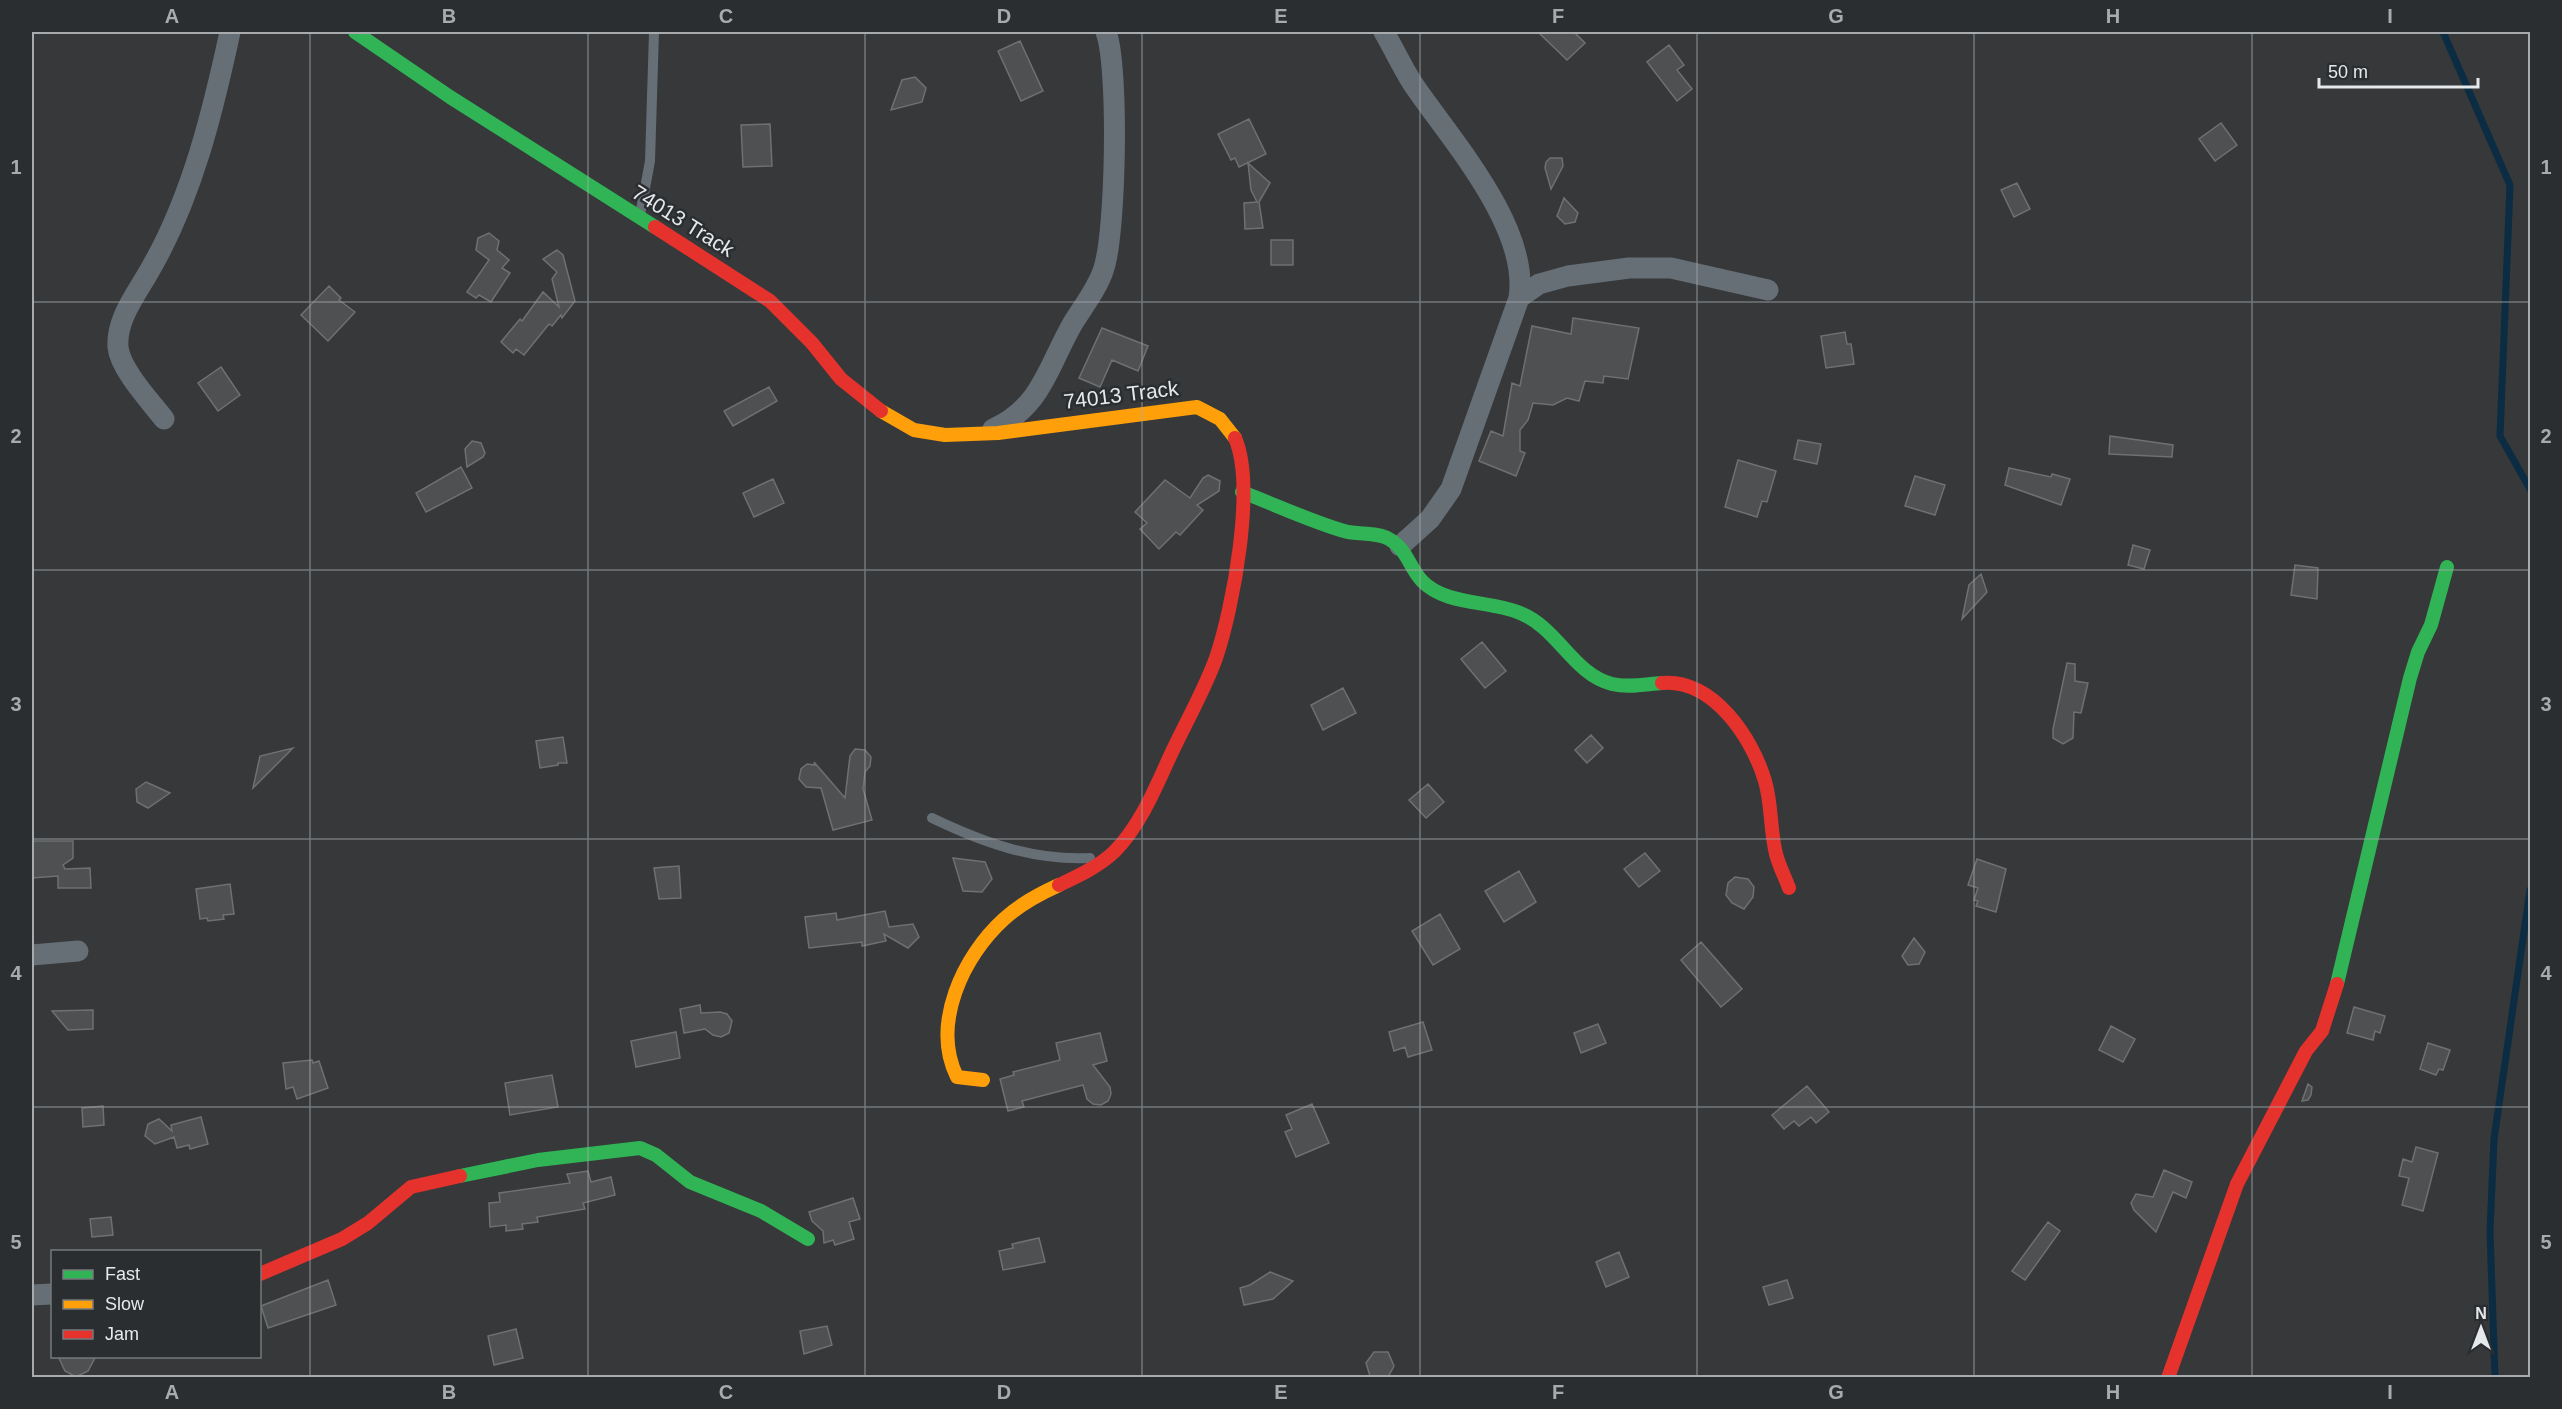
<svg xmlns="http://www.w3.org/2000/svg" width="2562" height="1409" font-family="Helvetica,sans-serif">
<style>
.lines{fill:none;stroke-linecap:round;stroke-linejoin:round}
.stream{stroke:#0b2c42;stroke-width:7}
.building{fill:#4e5051;stroke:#6e7072;stroke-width:1.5}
.lane{stroke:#666e76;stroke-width:10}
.street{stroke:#666e76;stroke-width:21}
.fast{stroke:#30b455;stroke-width:14}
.slow{stroke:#ff9f0a;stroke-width:14}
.jam{stroke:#e5322d;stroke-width:14}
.grid{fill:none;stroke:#a8abad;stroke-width:1.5;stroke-opacity:0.55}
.labels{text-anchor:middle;stroke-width:5;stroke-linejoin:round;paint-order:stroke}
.street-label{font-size:21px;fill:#e6e9eb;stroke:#2a2e31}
.neatline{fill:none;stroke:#a8abad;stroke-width:2}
.grid-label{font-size:20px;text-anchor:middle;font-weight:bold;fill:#a8abad}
</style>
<rect width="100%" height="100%" fill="#36383a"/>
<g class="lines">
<path class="stream" d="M2443,32L2510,185L2500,436L2530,489
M2495,1378L2490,1231L2494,1139L2530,890"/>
</g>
<path class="building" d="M1538,32H1574L1585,43L1567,60Z
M1020,41L1043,91L1021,101L998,51Z
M1669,45L1684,65L1677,70L1692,89L1677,101L1647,62Z
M915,77L926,88L922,102L891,110L902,80Z
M1249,119L1266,154L1239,167L1235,158L1231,160L1218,134Z
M2221,123L2237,145L2215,161L2199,139Z
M770,124L772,166L743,167L741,125Z
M1550,158H1562L1563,166L1551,189L1545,168L1546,162Z
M1248,163L1270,183L1259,202L1263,228L1245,229L1244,203L1257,202L1251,190Z
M2017,183L2030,209L2014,217L2001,190Z
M1564,198L1578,213L1575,222L1565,224L1557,216Z
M489,233L499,241L497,250L509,260L502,268L510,273L491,302L479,295L476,298L467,292L489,260L476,250L478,238Z
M1271,240H1293V265H1271Z
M557,250L563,255L575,301L562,318L561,315L552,326L549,324L524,355L516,349L513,353L501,342L520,319L522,321L543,292L559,307L552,279L557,272L543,259Z
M329,286L341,298L339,300L355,312L328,341L301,315Z
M1573,318L1639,328L1628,379L1604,376L1603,383L1585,381L1579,401L1567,398L1553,405L1533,403L1528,420L1520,430V451L1525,453L1516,476L1479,461L1491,431L1503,436L1512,383L1520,386L1532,326L1571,334Z
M1102,328L1148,346L1138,371L1112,360L1100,387L1079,378Z
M1845,332L1847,344H1851L1854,364L1826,368L1821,336Z
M221,367L240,395L218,411L198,383Z
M769,387L777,401L733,426L724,411Z
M2110,436L2173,445L2172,457L2109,454Z
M1798,440L1821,444L1817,464L1794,459Z
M472,441L481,443L485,453L483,457L467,467L465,449Z
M1738,460L1776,471L1767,502L1762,501L1757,517L1725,507Z
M461,467L472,488L426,512L416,493Z
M2009,468L2051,477L2052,474L2070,479L2061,505L2005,485Z
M1208,475L1220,481L1219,491L1197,505L1203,510L1180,535L1176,532L1159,549L1140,529L1147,523L1135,512L1165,480L1190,498L1203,478Z
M1915,476L1945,485L1935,515L1905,506Z
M773,479L784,503L754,517L743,493Z
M2133,545L2150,550L2144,569L2128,565Z
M2295,565L2318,568L2317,599L2291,595Z
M1981,574L1987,592L1962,619L1969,585Z
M1482,642L1506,671L1485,688L1461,659Z
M2067,663L2075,664V681L2088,683L2081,713L2074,712L2073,738L2063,744L2053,738V729Z
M1343,688L1356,713L1323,730L1311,705Z
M1591,735L1603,748L1587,763L1575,750Z
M563,737L567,763H558V765L540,768L536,741Z
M293,748L253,788L260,756Z
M855,749L865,750L871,757L870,766L865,772L863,789L872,820L833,830L821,788L806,787L799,779L801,769L807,764L815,765L814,762L845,798L850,756Z
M146,782L170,793L148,808L137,802L136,789Z
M1428,784L1444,802L1426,818L1409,800Z
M32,841H73V858L63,865L65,869L90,868L91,888H58V876L32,878Z
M1645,853L1660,871L1639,887L1624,869Z
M953,858L985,862L992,879L982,892L963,891Z
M1977,859L2006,869L1996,912L1976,906L1978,901L1974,900L1978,888L1968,885Z
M679,866L681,898L659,899L654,868Z
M1519,871L1536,902L1504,922L1485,891Z
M1735,877L1748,879L1754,887L1753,897L1744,909L1732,903L1726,895L1728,883Z
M230,884L234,914L223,915L224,919L208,921L207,918L200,919L196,889Z
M885,911L889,927L913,924L919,937L908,948L884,934L886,941L862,946V942L809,948L805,917L836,913L837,920Z
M1440,914L1460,949L1433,965L1412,931Z
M1914,938L1925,952L1919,964L1908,965L1902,956Z
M1701,942L1742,989L1721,1007L1681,960Z
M700,1005L701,1013L720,1012L727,1014L732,1021L729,1033L721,1037L713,1035L705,1029L684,1033L680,1009Z
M2354,1007L2385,1016L2380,1033L2375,1031L2373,1040L2347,1033Z
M93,1010V1029L68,1030L52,1011Z
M1423,1022L1432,1050L1408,1057L1405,1047L1394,1051L1389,1032Z
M1598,1024L1606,1043L1581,1053L1574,1033Z
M2111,1026L2135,1039L2123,1062L2099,1050Z
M676,1032L680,1058L636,1067L631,1041Z
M1100,1033L1107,1061L1093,1065L1110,1087L1111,1094L1108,1101L1101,1105L1093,1104L1087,1099L1083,1085L1022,1101L1024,1107L1008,1111L1000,1079L1014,1075L1013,1072L1060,1060L1056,1043Z
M2428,1043L2450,1050L2443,1070L2439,1069L2436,1075L2420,1069Z
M312,1060L313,1063L319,1061L328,1088L297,1099L293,1087L286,1089L283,1063Z
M552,1075L558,1107L510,1115L505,1083Z
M2308,1084L2312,1087L2311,1095L2308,1100L2302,1101Z
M1807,1086L1829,1112L1816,1123L1811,1117L1799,1126L1794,1121L1784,1129L1772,1115Z
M1312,1104L1329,1143L1296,1157L1285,1132L1292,1129L1286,1115Z
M103,1106L104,1125L83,1127L82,1108Z
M201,1117L208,1144L190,1149L189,1145L177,1148L174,1137L155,1144L145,1136L148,1124L159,1119L172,1131L171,1125Z
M2416,1147L2438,1153L2423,1211L2402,1205L2409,1178L2399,1176L2403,1159L2412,1162Z
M2164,1170L2192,1182L2186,1198L2173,1192L2156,1232L2134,1210L2131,1203L2136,1194L2153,1197Z
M588,1171L591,1182L611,1177L615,1195L583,1203L585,1209L537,1217L538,1222L522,1224L523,1229L506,1231V1225L490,1227L489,1203L500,1202L499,1193L570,1183L567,1174Z
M853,1198L860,1219L849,1222L854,1239L835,1245L833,1240L824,1243L823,1231L812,1221L809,1212Z
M111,1217L113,1235L92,1237L90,1219Z
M2048,1222L2060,1231L2025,1280L2012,1271Z
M1039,1238L1045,1262L1003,1270L999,1251L1013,1248L1012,1244Z
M1619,1252L1629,1277L1606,1287L1596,1262Z
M1270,1272L1293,1281L1273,1299L1244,1305L1240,1288L1250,1285Z
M328,1280L336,1305L268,1328L261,1306Z
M1787,1280L1793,1298L1769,1305L1763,1287Z
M827,1326L832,1345L804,1354L800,1331Z
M516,1329L523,1358L494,1365L488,1336Z
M1374,1352H1388L1394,1366L1388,1377L1370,1376L1366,1363Z
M58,1356H96L88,1371L76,1377L65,1371Z"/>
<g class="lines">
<path class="lane" d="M640,215L650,161L654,32
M932,818C982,842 1033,861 1090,858"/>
<path class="street" d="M1384,32C1394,49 1402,67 1413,84C1451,140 1530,227 1519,298
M164,419C150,401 120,369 118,347C116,318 138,292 151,268C192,197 213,111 230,32
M993,429C1042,407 1048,366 1073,323C1084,305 1098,288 1104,268C1116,230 1119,67 1106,32
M1400,546L1430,519L1451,489L1519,298L1539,284L1568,276L1629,268H1671L1768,290
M32,955L78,951
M32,1295L52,1294"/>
<path class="fast" d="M355,32L450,97L655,227
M1242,492C1276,505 1310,521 1344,531C1358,535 1377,532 1389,539C1407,549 1409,567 1422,581C1446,606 1490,600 1520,613C1558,628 1573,674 1612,684C1629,688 1646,684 1662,683
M2337,984L2410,678L2418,652L2431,625L2447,567
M460,1176L538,1160L640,1148L656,1155L690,1182L761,1211L808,1239"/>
<path class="slow" d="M881,411L914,430L945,435L998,433L1197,407L1220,419L1235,438
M983,1080L957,1077C931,1024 963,956 1004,919C1020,904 1039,894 1059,885"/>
<path class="jam" d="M655,227L770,301L812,343L841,379L881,411
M1662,683C1713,679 1752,737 1765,781C1772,805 1770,830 1776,854C1779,866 1785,877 1789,888
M1059,885C1078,876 1098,867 1114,852C1140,826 1156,787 1171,754C1186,722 1204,691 1216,658C1233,608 1256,486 1235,438
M260,1274L342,1239L368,1223L411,1187L460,1176
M2168,1378L2237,1184L2306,1051L2322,1031L2337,984"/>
</g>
<path class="grid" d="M310,32V1378M588,32V1378M865,32V1378M1142,32V1378M1420,32V1378M1697,32V1378M1974,32V1378M2252,32V1378M32,302H2530M32,570H2530M32,839H2530M32,1107H2530"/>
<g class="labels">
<g class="street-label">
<text transform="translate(683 221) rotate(32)" y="7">74013 Track</text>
<text transform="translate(1121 395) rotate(-7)" y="7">74013 Track</text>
</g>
</g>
<rect width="2562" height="1409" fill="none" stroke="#2a2e31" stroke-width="66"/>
<rect x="51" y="1250" width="210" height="108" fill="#2a2e31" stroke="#75797b" stroke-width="1.5"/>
<rect x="63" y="1270" width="30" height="9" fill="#30b455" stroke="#75797b" stroke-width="1.5"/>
<text x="105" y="1280" font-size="18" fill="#e6e9eb">Fast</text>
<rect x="63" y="1300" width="30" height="9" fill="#ff9f0a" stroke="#75797b" stroke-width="1.5"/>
<text x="105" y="1310" font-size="18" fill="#e6e9eb">Slow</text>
<rect x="63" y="1330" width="30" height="9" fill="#e5322d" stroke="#75797b" stroke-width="1.5"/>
<text x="105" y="1340" font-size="18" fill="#e6e9eb">Jam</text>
<g transform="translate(2481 1328)" stroke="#2a2e31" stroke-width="4.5" paint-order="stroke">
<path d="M0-4.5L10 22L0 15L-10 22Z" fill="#e6e9eb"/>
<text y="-9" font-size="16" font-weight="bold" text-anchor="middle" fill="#e6e9eb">N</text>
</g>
<path d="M2319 78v9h159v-9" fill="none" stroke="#e6e9eb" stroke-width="3"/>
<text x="2328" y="78" font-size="18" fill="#e6e9eb" stroke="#2a2e31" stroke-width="4.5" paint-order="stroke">50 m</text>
<rect x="33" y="33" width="2496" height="1343" class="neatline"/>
<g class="grid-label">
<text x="172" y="23">A</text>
<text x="449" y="23">B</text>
<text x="726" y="23">C</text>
<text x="1004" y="23">D</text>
<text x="1281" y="23">E</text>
<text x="1558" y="23">F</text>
<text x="1836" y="23">G</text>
<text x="2113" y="23">H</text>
<text x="2390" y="23">I</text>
<text x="16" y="174">1</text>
<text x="2546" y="174">1</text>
<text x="16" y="443">2</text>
<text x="2546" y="443">2</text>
<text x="16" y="711">3</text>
<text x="2546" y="711">3</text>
<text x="16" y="980">4</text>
<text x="2546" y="980">4</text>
<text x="16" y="1249">5</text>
<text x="2546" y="1249">5</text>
<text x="172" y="1399">A</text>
<text x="449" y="1399">B</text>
<text x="726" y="1399">C</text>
<text x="1004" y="1399">D</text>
<text x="1281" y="1399">E</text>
<text x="1558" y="1399">F</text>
<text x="1836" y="1399">G</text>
<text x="2113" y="1399">H</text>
<text x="2390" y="1399">I</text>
</g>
</svg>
